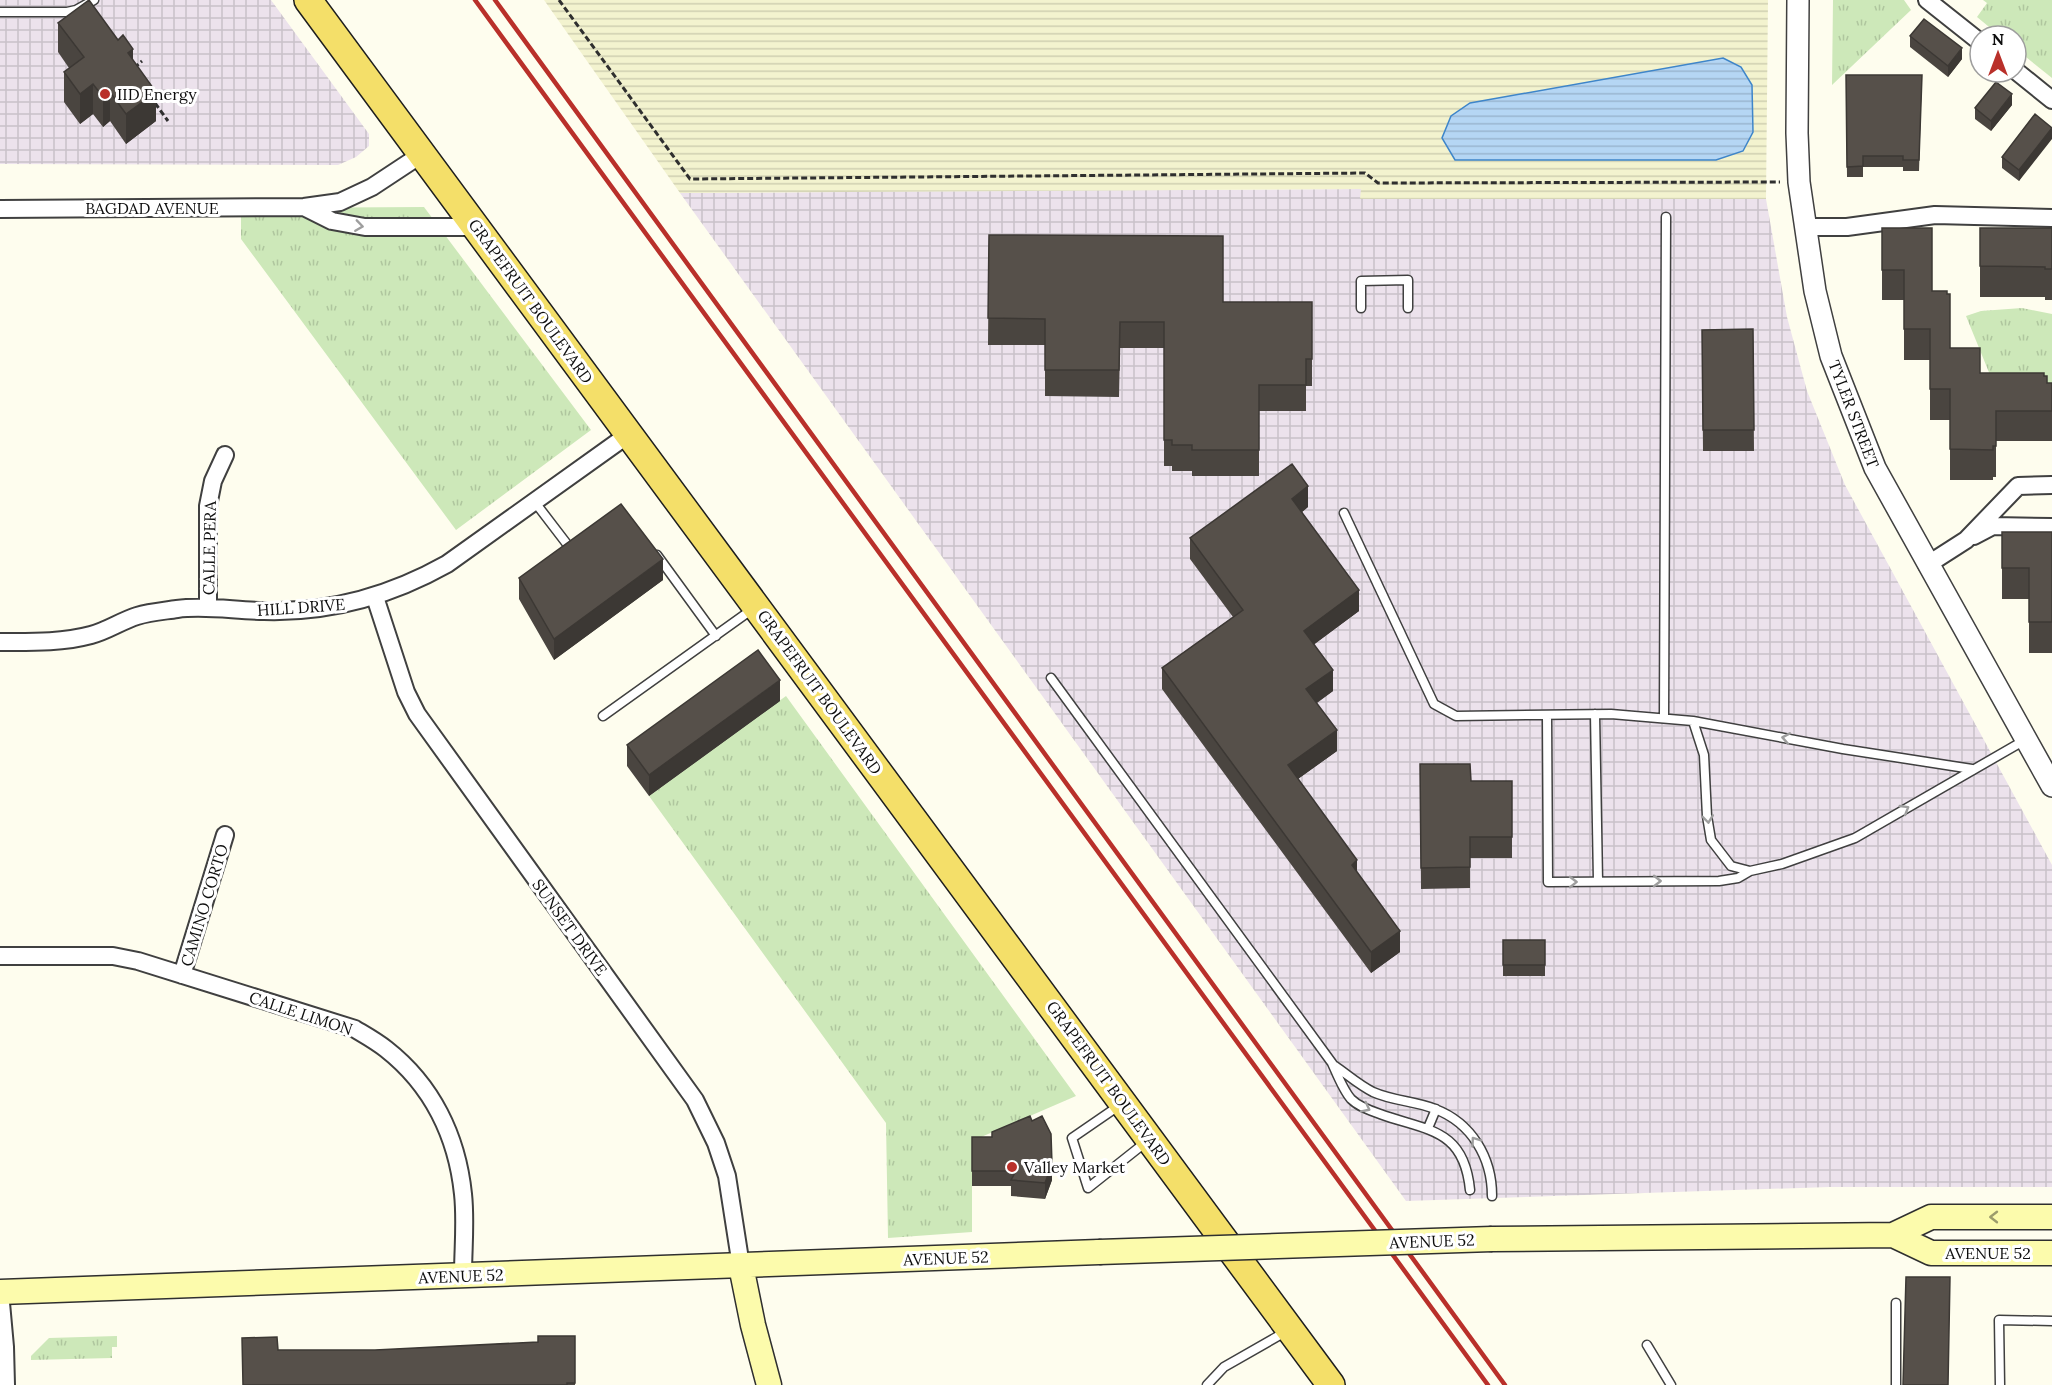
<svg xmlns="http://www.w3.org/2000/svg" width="2052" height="1385" font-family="Lora,serif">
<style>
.industrial{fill:url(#industrial-grid)}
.farmland{fill:url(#farmland-rules)}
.grass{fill:url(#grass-tufts)}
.water{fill:url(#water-rules);stroke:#3e85c9;stroke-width:1.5}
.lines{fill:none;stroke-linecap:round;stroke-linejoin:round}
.service-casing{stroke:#404040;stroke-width:11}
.minor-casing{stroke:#404040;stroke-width:20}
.tertiary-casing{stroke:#404040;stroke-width:24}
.secondary-casing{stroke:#2f2f2f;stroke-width:27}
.primary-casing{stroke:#1e1e1e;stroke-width:30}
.path{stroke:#2f2f2f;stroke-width:3;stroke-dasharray:6 3;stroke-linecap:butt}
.service{stroke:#fff;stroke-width:8}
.minor{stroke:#fff;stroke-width:16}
.tertiary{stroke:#fff;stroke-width:21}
.secondary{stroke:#fcfbac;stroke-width:24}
.primary{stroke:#f4df69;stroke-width:27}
.rail{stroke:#b9302a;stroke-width:4.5}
.secondary-bridge-casing{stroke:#2f2f2f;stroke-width:27;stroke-linecap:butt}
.secondary-bridge{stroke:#fcfbac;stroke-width:24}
.wall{fill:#4a4540}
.shaded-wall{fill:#3c3834}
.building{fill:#56504a;stroke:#3c3834;stroke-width:1.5}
.oneway{stroke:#9e9e9e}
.oneway2{stroke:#9c9c6c}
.poi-dot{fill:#b9302a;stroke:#fff;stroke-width:2}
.labels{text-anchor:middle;stroke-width:6;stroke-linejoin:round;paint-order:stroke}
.poi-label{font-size:16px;fill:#0d0d0d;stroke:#fff;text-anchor:start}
.street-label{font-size:16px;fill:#0d0d0d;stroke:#fff}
</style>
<defs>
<pattern id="industrial-grid" width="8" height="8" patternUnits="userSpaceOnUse" patternTransform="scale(1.5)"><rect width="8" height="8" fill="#ece2ec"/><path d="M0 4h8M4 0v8" fill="none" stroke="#c9c1c9"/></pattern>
<pattern id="farmland-rules" width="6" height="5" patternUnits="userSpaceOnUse" patternTransform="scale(1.5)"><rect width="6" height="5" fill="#f3f3cf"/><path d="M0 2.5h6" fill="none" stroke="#cfcfb1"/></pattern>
<pattern id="grass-tufts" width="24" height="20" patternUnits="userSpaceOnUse" patternTransform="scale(1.5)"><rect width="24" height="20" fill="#cde8b9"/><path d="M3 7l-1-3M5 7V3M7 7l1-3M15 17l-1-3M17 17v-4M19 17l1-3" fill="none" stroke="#afc69e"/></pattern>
<pattern id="water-rules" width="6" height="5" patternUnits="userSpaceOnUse" patternTransform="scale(1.5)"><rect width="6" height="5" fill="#b5d6f4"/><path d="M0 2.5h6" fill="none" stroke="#9ab6d0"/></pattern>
</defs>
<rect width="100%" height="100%" fill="#fefdee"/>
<path class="industrial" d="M0,0H271L369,134V146L356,157L338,165L0,164Z
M1361,189V199H1766L1787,317L1807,391L1845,485L2052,865V1187H1829L1406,1201L680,193Z"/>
<path class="farmland" d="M544,0H1768L1766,199H1360L1361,189L680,193Z"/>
<path class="grass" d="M1833,0H1904L1911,10L1832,85Z
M1983,0H2052V78L2016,49V36H2000L1977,17L1987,3Z
M424,207L591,430L456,530L241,239V208Z
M2022,308L2052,314V397L1997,392L1966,316L1981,311Z
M786,696L1076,1096L972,1141V1232L888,1238L886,1123L649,796Z
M117,1336V1347H112V1358L31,1360V1356L49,1338Z"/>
<path class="water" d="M1723,58L1741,67L1752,85L1753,132L1743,151L1716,160H1455L1442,138L1451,116L1470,103Z"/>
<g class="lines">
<g class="service-casing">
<path id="service" d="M0,12H67L76,10L94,0
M1361,308V281L1408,280V308
M534,501L570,548
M1344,513L1434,704L1456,716L1611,714L1693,721
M657,555L716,636
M1051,678L1332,1063C1337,1074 1343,1090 1351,1099C1359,1107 1371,1111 1380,1114C1427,1131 1464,1128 1470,1190
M1595,714L1598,881
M1547,715L1548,882L1719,881L1738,878L1750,871
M603,716L754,608
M1664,718L1666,217
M1972,769L1843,749L1693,721L1704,755L1707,816L1711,840L1731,866L1750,871L1782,864L1855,838L2025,740
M1335,1066C1348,1075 1359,1085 1373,1092C1393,1101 1415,1101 1435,1109C1472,1123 1492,1158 1492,1196
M1120,1105L1072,1138L1088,1188L1146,1142
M1428,1128L1436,1109
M1896,1303V1385
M1647,1345L1671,1385
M1207,1385L1224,1367L1287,1331
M2000,1385L1999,1320L2052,1321"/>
</g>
<g class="minor-casing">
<path id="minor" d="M1927,0L1980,42
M2016,71L2052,100
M304,207L332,221L365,227H476
M0,209L304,207L340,202L372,187L422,154
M1806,227H1847L1935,215L2052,218
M1974,536L1993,526L2052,527
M1927,565L1966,540L2018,486L2052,485
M375,597L406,692L417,714L695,1100L716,1143L727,1176L741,1266
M208,608V506L213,481L225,455
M0,642C30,642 61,643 91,635C107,631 121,621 137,616C150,612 164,611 177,609C206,605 236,611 264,611C330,613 390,596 447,564L629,434
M0,956H113L138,961L355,1029C365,1035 376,1041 386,1049C432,1085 457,1136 463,1194C466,1221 463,1249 463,1276
M182,975L225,835
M0,1292L5,1347L6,1385"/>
</g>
<g class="tertiary-casing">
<path id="tertiary" d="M1798,0L1797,133L1799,182L1815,291L1831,356L1875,468L2052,786"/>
</g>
<g class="secondary-casing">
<path id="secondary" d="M1893,1235L1931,1253H2052
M1492,1239L1893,1235L1931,1217H2052
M741,1266L753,1325L769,1385
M0,1292L1099,1252"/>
</g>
<g class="primary-casing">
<path id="primary" d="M308,0L1331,1385"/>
</g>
<path class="path" d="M559,0L690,179L1365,173L1378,183L1780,182
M134,68L142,61
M155,103L168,121"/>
<use href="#service" class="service"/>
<use href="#minor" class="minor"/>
<use href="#tertiary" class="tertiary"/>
<use href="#secondary" class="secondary"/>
<use href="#primary" class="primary"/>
<path class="rail" d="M475,0L1488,1385
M495,0L1505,1385"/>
<g class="secondary-bridge-casing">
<path id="secondary-bridge" d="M1099,1252L1492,1239"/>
</g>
<use href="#secondary-bridge" class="secondary-bridge"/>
</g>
<path class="wall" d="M58,23L133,60L156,121L126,144L110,121L103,127L93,114L80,124L64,102V72L69,68L58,52Z
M1910,36L1962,59L1948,77L1910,47Z
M1846,75H1922L1919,171H1903V167H1863V177H1847Z
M2012,105L1991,131L1975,119V108Z
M2052,127L2019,181L2002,168V157Z
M1882,228L1932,291L1950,348L1980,373L2044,376L2047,383H2052V441H1996V477H1993V480H1950V420H1930V360H1904V300H1882Z
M1980,228H2052V300H2045V297H1980Z
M989,235L1223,302H1312V386H1306V411H1259V476H1192V471H1172V466H1164V348H1120L1119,397L1045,396V345H988Z
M1753,329L1754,451H1703L1702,330Z
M1308,507L1302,512L1359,611L1314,644L1333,691L1317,703L1337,751L1298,779L1357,873L1400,952L1371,973L1162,689V668L1233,617L1190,559V538Z
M2002,532H2052V653H2029V599H2002Z
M519,578L663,580L554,660L519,599Z
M780,701L649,796L627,766V745Z
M1420,764L1471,781H1512V858H1470V888L1421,889Z
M1503,940H1545V976H1503Z
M972,1137L1052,1180L1045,1199L1011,1196V1186H972Z
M575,1336V1385H243L278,1350H375L538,1342Z"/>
<path class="shaded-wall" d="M1962,48V59L1948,77V66Z
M133,49V79L128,53Z
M93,84V114L80,124V94Z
M110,92V121L103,127V97Z
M156,92V121L126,144V114Z
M2012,94V105L1991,131V121Z
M2052,128V139L2019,181V170Z
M1308,486V507L1292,520V499Z
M663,559V580L554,660V639Z
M1359,590V611L1304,652V631Z
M1333,670V691L1306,710V689Z
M780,680V701L649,796V775Z
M1337,730V751L1288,786V765Z
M1357,860V881L1352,865Z
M1400,931V952L1371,973V952Z
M1052,1164V1180L1045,1199V1183Z"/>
<path class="building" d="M89,0L118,40L123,35L133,49L128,53L156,92L126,114L110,92L103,97L93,84L80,94L64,72L84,57L58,23Z
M1924,19L1962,48L1948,66L1910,36Z
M1846,75H1922L1919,160H1903V156H1863V166L1847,167Z
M1996,82L2012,94L1991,121L1975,108Z
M2035,114L2052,128L2019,170L2002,157Z
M1882,228H1932V291H1947V294H1950V348H1980V373H2044V376H2047V383H2052V411H1996V446H1993V450L1950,449V389H1930V329H1904V270H1882Z
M1980,228H2052V269H2045V267L1980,266Z
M989,235L1223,236V302H1312V359H1306V385H1259V450H1192V445H1172V440H1164V322H1120L1119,370H1045V319L988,318Z
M1753,329L1754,430H1703L1702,330Z
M1292,464L1308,486L1292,499L1359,590L1304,631L1333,670L1306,689L1337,730L1288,765L1357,860L1352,865L1400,931L1371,952L1162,668L1243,610L1190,538Z
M621,504L663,559L554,639L519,578Z
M2002,532H2052V622H2029V568H2002Z
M758,650L780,680L649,775L627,745Z
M1420,764H1470L1471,781H1512V837H1470V867L1421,868Z
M1503,940H1545V965H1503Z
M1030,1116L1032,1121L1042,1116L1051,1134L1052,1164L1045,1183L1011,1180L1016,1171H972V1137H992V1132Z
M1906,1277H1950L1948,1385H1903Z
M538,1336H575V1383H567V1385H243L242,1338L277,1337L278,1350H375L538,1342Z"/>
<defs><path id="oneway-chevron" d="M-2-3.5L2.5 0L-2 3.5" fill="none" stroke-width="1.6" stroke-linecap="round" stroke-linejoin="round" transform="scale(1.5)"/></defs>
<g class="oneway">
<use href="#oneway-chevron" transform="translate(359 226) rotate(8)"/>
<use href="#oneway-chevron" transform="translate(1786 738) rotate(-170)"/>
<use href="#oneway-chevron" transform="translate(1905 809) rotate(-31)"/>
<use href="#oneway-chevron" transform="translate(1708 819) rotate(83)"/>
<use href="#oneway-chevron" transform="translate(1657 881)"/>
<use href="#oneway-chevron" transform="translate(1573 882) rotate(-1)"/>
<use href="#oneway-chevron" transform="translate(1366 1108) rotate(27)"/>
<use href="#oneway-chevron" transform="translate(1475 1141) rotate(-125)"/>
</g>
<use class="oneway2" href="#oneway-chevron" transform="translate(1994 1217) rotate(180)"/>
<g class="poi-dot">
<circle cx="105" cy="94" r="6"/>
<circle cx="1012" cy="1167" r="6"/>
</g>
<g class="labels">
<g class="poi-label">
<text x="117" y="100">IID Energy</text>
<text x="1024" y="1173">Valley Market</text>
</g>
<g class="street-label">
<text x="152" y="214">BAGDAD AVENUE</text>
<text transform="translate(531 301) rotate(54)" y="6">GRAPEFRUIT BOULEVARD</text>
<text transform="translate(1854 414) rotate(69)" y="6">TYLER STREET</text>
<text transform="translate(209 548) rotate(-89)" y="6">CALLE PERA</text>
<text transform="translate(301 607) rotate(-4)" y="6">HILL DRIVE</text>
<text transform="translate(820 692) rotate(54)" y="6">GRAPEFRUIT BOULEVARD</text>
<text transform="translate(204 905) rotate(-73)" y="6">CAMINO CORTO</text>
<text transform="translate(570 927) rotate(54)" y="6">SUNSET DRIVE</text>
<text transform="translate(301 1013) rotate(18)" y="6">CALLE LIMON</text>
<text transform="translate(1109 1083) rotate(54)" y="6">GRAPEFRUIT BOULEVARD</text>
<text transform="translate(1432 1241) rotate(-2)" y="6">AVENUE 52</text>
<text x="1988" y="1259">AVENUE 52</text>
<text transform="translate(946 1258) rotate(-2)" y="6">AVENUE 52</text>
<text transform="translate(461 1276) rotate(-2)" y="6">AVENUE 52</text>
</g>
</g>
<g transform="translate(1998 54)"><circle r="28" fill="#ffffff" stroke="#9e9e9e" stroke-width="1.5"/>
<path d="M0-4.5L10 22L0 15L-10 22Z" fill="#b9302a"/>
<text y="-9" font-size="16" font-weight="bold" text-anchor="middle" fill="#0d0d0d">N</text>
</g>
</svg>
